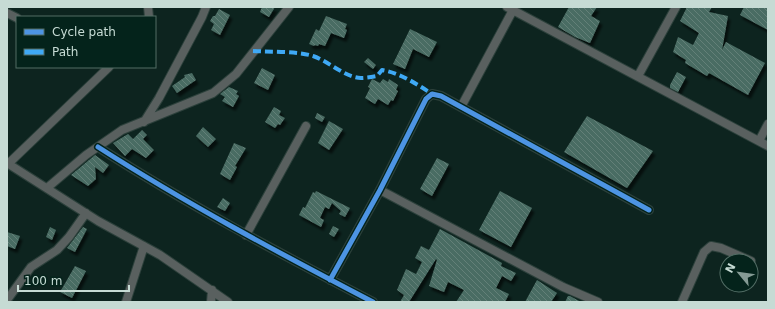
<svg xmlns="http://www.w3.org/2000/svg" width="775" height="309" font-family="'DejaVu Sans',sans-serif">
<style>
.building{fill:url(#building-back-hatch);filter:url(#shadow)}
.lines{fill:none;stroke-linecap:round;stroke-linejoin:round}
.minor-casing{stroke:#2c403b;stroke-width:10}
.minor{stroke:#59605f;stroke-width:8}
.quiet{stroke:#3fa9f5;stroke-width:4;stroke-dasharray:8 4;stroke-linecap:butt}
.cycleway-casing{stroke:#04231b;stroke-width:8}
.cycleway{stroke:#4d94e3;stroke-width:5}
</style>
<defs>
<pattern id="building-back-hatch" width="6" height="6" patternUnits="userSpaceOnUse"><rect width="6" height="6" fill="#4a6c63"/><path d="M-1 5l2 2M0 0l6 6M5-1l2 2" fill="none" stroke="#638078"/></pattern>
<filter id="shadow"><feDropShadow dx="2.5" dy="4" stdDeviation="1" flood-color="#0009"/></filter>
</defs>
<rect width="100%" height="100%" fill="#0d241f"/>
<path class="building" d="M262,7H275L269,17L260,12Z
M569,7H597L591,16L600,21L590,43L575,37L558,27Z
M687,7H712L709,12L728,16L722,50L726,42L765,63L748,95L709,73L707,76L685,63L686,60L673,52L678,37L693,45L699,33L680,21Z
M744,7H768V30L740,15Z
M219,9L230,15L220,35L211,30L214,24L210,21L213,16H215Z
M326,16L347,24L345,29L347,30L344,38L331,33L325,46L319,44L318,46L315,45L314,46L309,44L316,29L319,31Z
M410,29L437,42L429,57L413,49L405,69L393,64Z
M368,58L376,65L373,69L364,62Z
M262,68L275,75L268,90L254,83Z
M677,72L686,77L678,92L670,88V85Z
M192,73L196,80L177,93L172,86L185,77L184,75Z
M372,79L380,83L383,79L388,82L389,79L398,85L396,90L398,91L393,101L391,100L388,105L378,99L375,104L365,98L370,88L368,87Z
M229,87L238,91L236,94L239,96L233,107L222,101L225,97L220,94Z
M274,107L281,111L279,115L285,118L280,125L278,124L275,128L265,122Z
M317,113L325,117L322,122L315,118Z
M587,116L653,151L627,188L564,152Z
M329,121L343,129L329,150L318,143Z
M203,127L216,139L208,147L196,136Z
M142,130L147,135L143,139L154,150L146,158L132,149L125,156L113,143L128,134L133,139Z
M234,143L246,148L235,166L237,167L230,180L220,174Z
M95,155L109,165L103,173L95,167L96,179L88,186L71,175Z
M437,158L449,164L432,196L420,189Z
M316,191L350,208L345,217L339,214L341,211L332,203L329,209L325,207L320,218L324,220L321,227L299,215L303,207L305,208L313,192L315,193Z
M500,191L532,208L511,247L479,230Z
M223,198L230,203L225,211L217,207Z
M333,226L339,229L334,237L329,234Z
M50,227L56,230L52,240L46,237Z
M83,227L87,229L75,252L67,248Z
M440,229L502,263L501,266L516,273L511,281L502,276L496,288L509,294L505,302H456L464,290L448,282L444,292L429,286L437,260L436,259L409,302H400L404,295L397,290L406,269L416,274L422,262L415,258L421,246L429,250Z
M7,232L20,236L15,249L7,246Z
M75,266L86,271L72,298L60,292Z
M537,280L557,293L551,302H525Z
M568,296H570L581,302H565Z"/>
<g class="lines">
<g class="minor-casing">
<path id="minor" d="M148,7L149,17
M507,7L768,146
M7,13L17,18
M638,76L676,7
M461,107L513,10
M144,122L159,98L202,17L206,7
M759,141L768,124
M98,147C187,204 279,253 373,302
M7,163L98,221L160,255L228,302
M8,164L109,67
M47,188L86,155L122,130L213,93L236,74L289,7
M380,190L563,287L598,302
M246,235L306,126
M330,280L380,190L426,99L432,94L441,96L649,210
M7,300L31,267L57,250L69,237L86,213
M126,302L144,246
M211,302L212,290
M682,302L704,252L711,246L721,248L751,261"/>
</g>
<use href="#minor" class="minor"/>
<path class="quiet" d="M253,51C270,52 298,51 313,56C328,61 346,78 361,78C366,78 372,77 377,76L382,70C400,73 417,84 432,94"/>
<g class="cycleway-casing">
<path id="cycleway" d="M98,147C187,204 279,253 373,302
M330,280L380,190L426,99L432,94L441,96L649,210"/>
</g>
<use href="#cycleway" class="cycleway"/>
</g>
<rect width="775" height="309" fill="none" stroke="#c6dbd4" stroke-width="16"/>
<rect x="16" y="16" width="140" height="52" fill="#04231b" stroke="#526d65"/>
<rect x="24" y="29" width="20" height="6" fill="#4d94e3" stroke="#526d65"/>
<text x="52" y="36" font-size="12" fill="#c6dbd4">Cycle path</text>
<rect x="24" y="49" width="20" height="6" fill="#3fa9f5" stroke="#526d65"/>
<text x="52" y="56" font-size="12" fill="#c6dbd4">Path</text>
<g transform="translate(739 273) rotate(299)"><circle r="19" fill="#04231b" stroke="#526d65"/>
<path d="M0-3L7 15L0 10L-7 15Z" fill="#859b95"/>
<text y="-6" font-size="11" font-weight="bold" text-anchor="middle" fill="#c6dbd4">N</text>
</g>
<path d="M18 285v6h111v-6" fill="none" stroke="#c6dbd4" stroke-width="2"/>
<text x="24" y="285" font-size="12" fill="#c6dbd4" stroke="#04231b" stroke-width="3" paint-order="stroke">100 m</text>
</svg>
